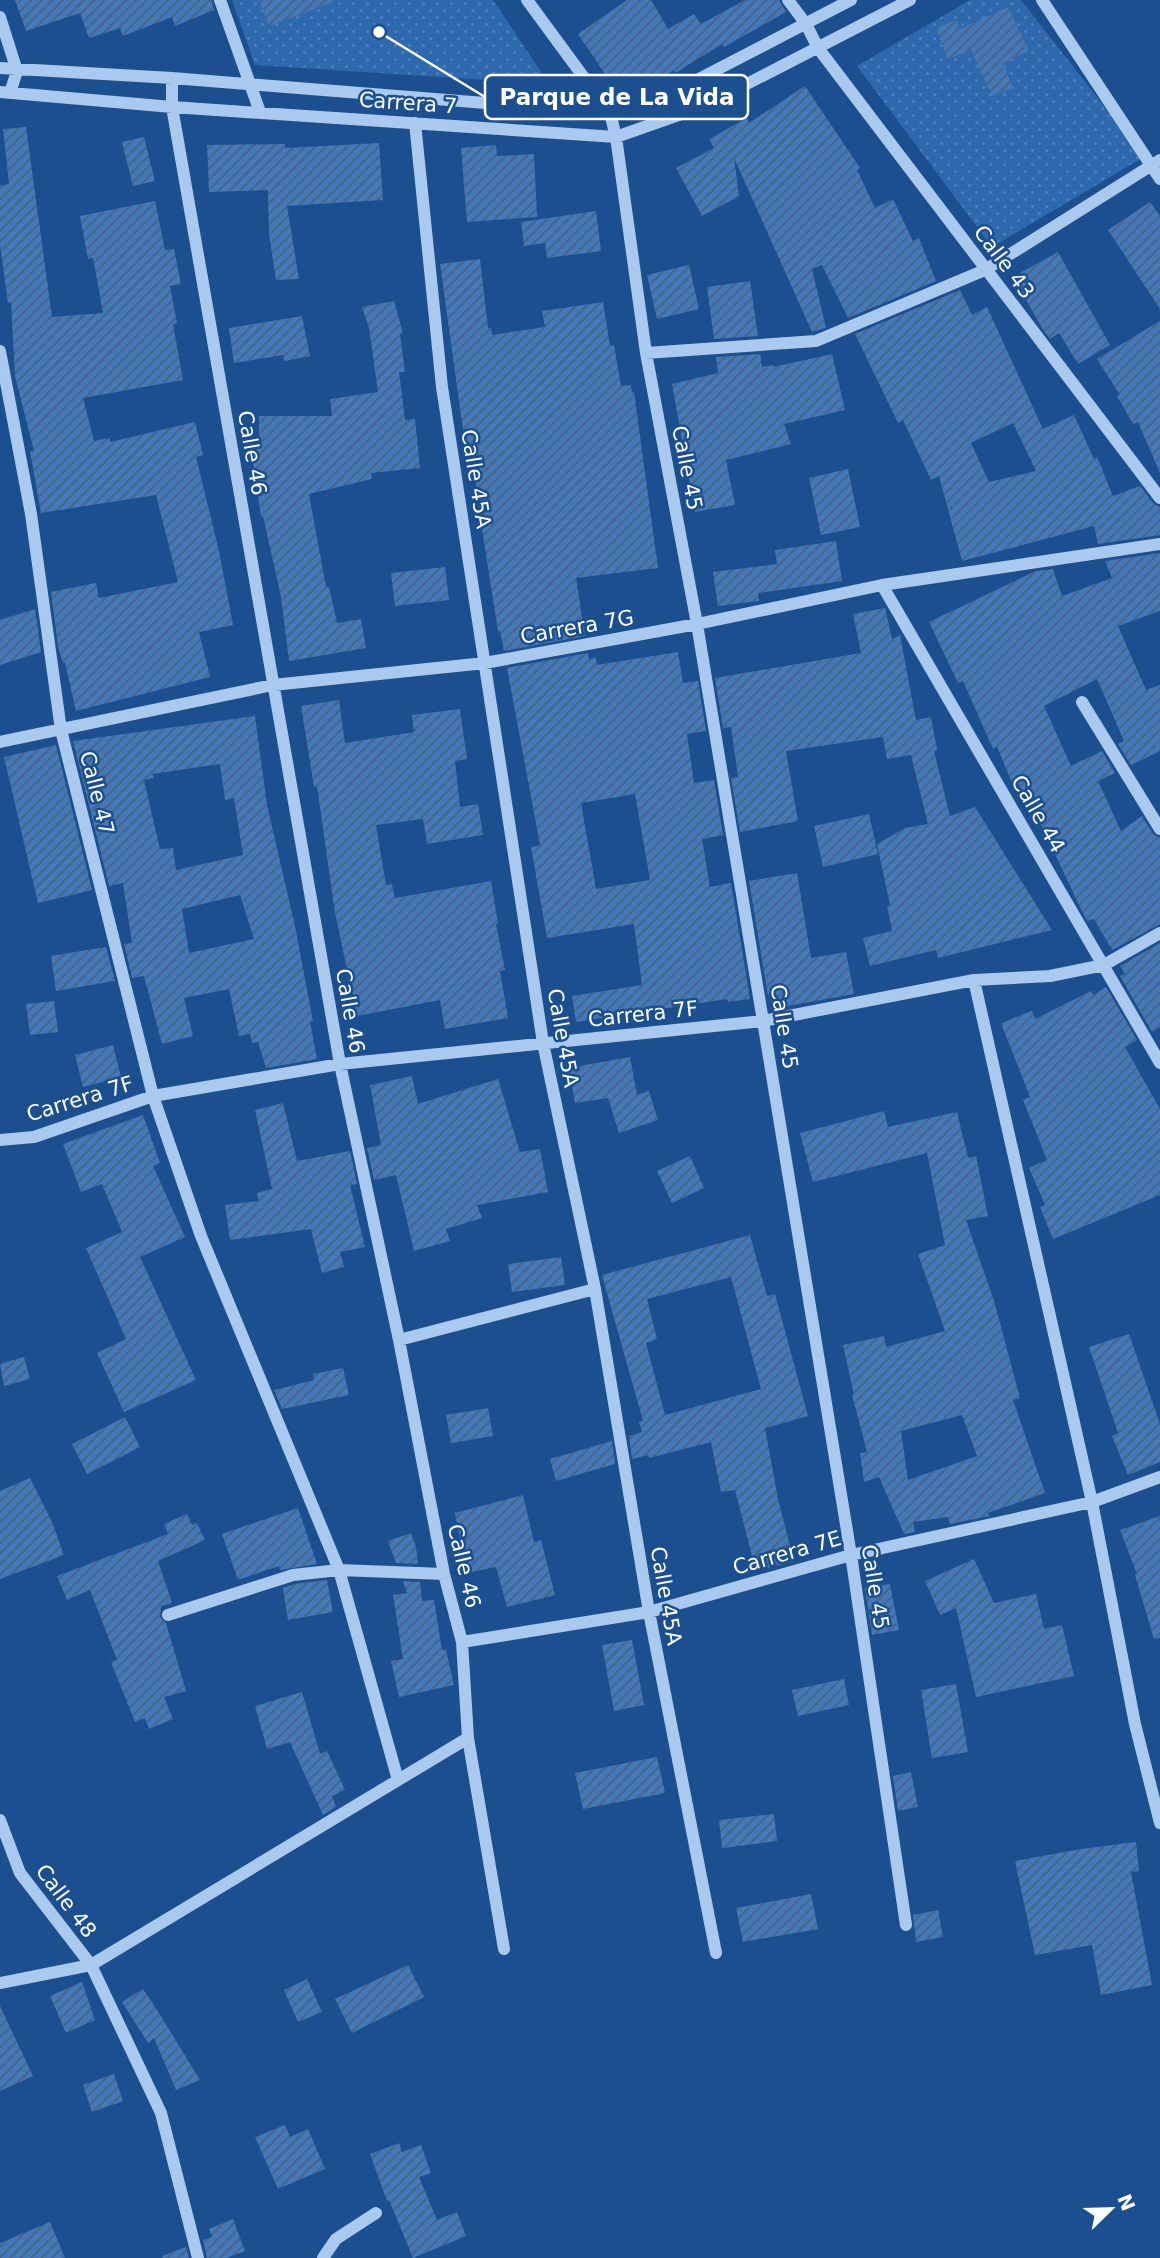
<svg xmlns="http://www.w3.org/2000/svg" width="1160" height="2258" font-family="'DejaVu Sans',sans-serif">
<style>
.park{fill:url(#park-dots)}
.building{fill:url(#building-hatch);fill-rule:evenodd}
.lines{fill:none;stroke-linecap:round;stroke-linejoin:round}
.minor{stroke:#a9c9ee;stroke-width:12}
.labels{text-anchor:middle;stroke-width:5;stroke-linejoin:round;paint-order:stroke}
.street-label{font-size:21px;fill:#fff;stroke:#1b4f8f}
.leader{fill:none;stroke:#fff;stroke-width:2.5}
.callout-dot{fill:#fff;stroke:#1b4f8f;stroke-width:2.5}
.callout{fill:#1b4f8f;stroke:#fff;stroke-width:2.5}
.callout-label{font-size:23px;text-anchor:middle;font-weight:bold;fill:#fff}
</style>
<defs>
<pattern id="park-dots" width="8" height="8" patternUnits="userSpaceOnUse" patternTransform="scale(1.75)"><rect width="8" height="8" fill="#2e69ad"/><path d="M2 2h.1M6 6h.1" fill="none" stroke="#4d80b9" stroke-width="1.8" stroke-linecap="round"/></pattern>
<pattern id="building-hatch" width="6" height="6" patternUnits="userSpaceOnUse" patternTransform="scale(1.75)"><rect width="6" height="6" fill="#4478b7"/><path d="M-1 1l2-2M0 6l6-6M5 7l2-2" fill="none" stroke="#486282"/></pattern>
</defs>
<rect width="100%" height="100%" fill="#1b4f8f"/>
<path class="park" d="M232,0H493L549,84L255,65Z
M970,0H1021L1144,157L992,247L857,66Z"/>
<path class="building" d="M15,0H211L214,10L175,26L172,17L123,36L120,28L89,38L80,13L26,31Z
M259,0H332L333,2L269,26Z
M627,0H651L668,29L694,14L701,24L745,0H779L786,12L724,47L722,44L675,73L674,70L643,91L622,99L578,34Z
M1008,7L1029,51L1002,63L1013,87L992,96L971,50L948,59L936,28L957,20L960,29Z
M805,86L860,168L857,170L875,208L893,199L913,241L919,238L936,281L848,318L822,265L812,269L826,328L812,332L734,158L739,196L702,216L676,168L714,148L709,139L747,118L749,123Z
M26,127L52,317L103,313L93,258L88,259L80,216L155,201L165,250L174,249L181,284L170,286L177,323L173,324L183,380L83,398L94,441L110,438V442L195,422L203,455L196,457L219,551L233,625L199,632L210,677L76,711L65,663H63L58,646L51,592L96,583L99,598L178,582L156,495L41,513L30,451H34L15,376L11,302L8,303L0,245V186L9,184L3,129Z
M144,137L155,181L133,186L122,142Z
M379,143L383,200L287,206L299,279L276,280L269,234L268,190L209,192L207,145L285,144V148Z
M496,145L497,156L534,154L537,217L467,222L461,148Z
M1150,202L1160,216V309L1108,230Z
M596,211L601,251L547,258L545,243L524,246L521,222Z
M1058,252L1110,345L1078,364L1059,333L1050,339L1042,328L1013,277Z
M480,259L488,328H491L492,335L545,327L542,311L603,302L610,346L614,345L621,386L631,385L632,393L634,392L658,568L576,578L585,636L504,651L500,631H498L481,523L484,522L478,502L474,465L464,437L440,264Z
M689,265L699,309L657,319L647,275Z
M750,281L758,336L714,339L707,287Z
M960,290L972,315L987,307L1043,429L1074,415L1094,459L1097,457L1113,496L1140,486L1154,504L1160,507V535L1098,544L1094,526L962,561L939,476L931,480L903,420L898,423L855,334ZM1013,423L1036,471L989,482L971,443Z
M394,301L403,333L400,334L405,372H399L405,420L415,419L420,468L371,473L372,479L309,494L326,587H329L337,623L361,619L366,648L289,661L281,597L263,516L261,517L251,449L259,448V416H332L330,399L378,392L369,328L362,307Z
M302,316L310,356L284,361L283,355L234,363L229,328Z
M1160,321V473L1138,422L1133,424L1117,396L1120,395L1097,359Z
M760,354L762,367L773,365V367L832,354L845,410L784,424L791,444L726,460L735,505L695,512L672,384L718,373L716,357Z
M848,469L860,527L821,535L809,478Z
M836,541L842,581L758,593L759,601L718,606L713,572L777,564L775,550Z
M1160,553V611L1118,626L1146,690L1160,685V751L1131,765L1118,744L1124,741L1097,679L1044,706L1071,766L1102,751L1115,773L1098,781L1121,831L1142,816L1153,834L1160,838V924L1112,950L1094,919L1087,921L1081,909L1035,812L1032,813L1018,783L1013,785L997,747L993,749L963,681L958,683L929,622L1036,571L1053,569L1062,596L1112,578L1105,561Z
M445,567L449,600L395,606L391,573Z
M885,608L892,639L900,635L916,720L931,717L937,750L934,751L950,816L975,807L1052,930L938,958L936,950L870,966L863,938L892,931L887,906L890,905L877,844L905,828L928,824L911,755L887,759L883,737L786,751L798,821L740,832L731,778L738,777L731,727L723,728L715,678L861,653L853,614Z
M35,609L41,652L0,665V620Z
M678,652L683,683L698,681L706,731L687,734L694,783L714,780L723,835L702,839L710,887L731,883L750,999L728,1002L727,999L576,1022L572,996L642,985L634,924L547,938L531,847L540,845L507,668L588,653L589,659L596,658L597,665ZM635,794L650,880L596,889L581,803Z
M339,700L345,743L414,732L412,715L460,709L467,759L455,761L460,807L478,804L483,835L427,844L423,819L376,825L386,885L392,884L395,898L491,881L498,923L496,924L505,970L500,971L508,1018L445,1029L440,1000L357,1016L335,913L317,786L314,787L301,706Z
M255,716L267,805L295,926L313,1021L310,1022L317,1059L266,1068L258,1042L252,1043L250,1034L239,1036L229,989L184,998L193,1036L162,1044L144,976L132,978L124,944L132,943L123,883L109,886L73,741ZM220,764L225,800L234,798L243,855L176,870L173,848L160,849L144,780L154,778L152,774ZM240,895L254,939L189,953L182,909Z
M56,745L92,890L38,903L4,757Z
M869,814L878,854L823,867L814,826Z
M797,873L811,958L846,952L854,994L772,1009L770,996H768L749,881Z
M1160,943V1027L1152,1032L1120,976L1125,974L1120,966Z
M106,947L115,981L56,991L51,956Z
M1106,987L1137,1040L1125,1047L1160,1109V1195L1053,1239L1040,1207L1045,1205L1029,1168L1047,1160L1023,1100L1030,1097L1001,1023L1032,1011L1035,1019L1091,991L1093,995Z
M54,1001L58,1032L30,1035L26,1004Z
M113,1045L121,1077L83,1087L75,1055Z
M630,1057L637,1095L649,1091L658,1120L619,1133L608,1098L575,1103L569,1068Z
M412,1076L418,1104L498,1079L520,1152L540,1149L548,1192L477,1205L482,1218L446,1229L450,1241L414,1251L396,1175L374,1180L367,1148L381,1145L370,1085Z
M283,1103L297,1161L350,1151L357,1184L350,1185L365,1247L340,1252L344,1267L322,1273L311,1229L230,1240L225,1205L259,1201L257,1193L272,1189L255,1110Z
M884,1111L888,1127L957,1112L968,1158L976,1156L988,1216L966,1220L994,1301L1020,1398L1013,1400L1045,1493L988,1513L989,1516L950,1524L948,1517L913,1522L915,1532L904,1534L879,1477L864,1482L860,1453L867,1452L852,1395H854L843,1345L884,1336L886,1347L945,1331L918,1254L945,1245L927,1153L813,1182L800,1133ZM962,1415L977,1456L908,1480L901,1431Z
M143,1115L160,1163L153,1166L185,1237L140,1257L196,1380L124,1412L97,1353L126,1339L86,1248L122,1232L102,1184L81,1192L63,1144Z
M690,1156L704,1188L672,1203L657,1171Z
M750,1235L767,1296L775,1294L808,1416L765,1428L778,1499L794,1561L756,1571L735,1490L721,1492L711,1442L649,1458L648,1455L632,1459L629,1436L642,1432L639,1422L643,1421L602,1275ZM731,1277L761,1389L665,1415L646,1343L657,1339L647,1299Z
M561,1257L565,1285L512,1292L508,1264Z
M1129,1334L1160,1424V1462L1128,1475L1112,1436L1118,1433L1089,1347Z
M24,1357L30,1379L4,1386L0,1364Z
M343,1368L349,1395L282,1409L274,1390L314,1380L313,1374Z
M488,1408L493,1436L451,1443L446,1415Z
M125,1417L140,1447L87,1474L72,1444Z
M612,1441L615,1464L556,1481L550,1459Z
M30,1478L52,1522L64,1555L0,1579V1491Z
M523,1495L534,1542L541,1540L555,1595L507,1607L496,1567L466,1573L455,1513Z
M298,1508L317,1564L280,1570L279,1566L238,1580L222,1534Z
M187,1514L192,1525L197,1523L205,1540L158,1561L172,1603L161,1606L160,1617L166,1623L186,1691L164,1697L173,1719L149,1729L145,1718L135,1722L111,1662L117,1660L90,1590L67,1600L57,1576L168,1534L164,1524Z
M1160,1516V1638L1154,1639L1135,1575L1137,1574L1120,1530Z
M411,1533L416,1547L418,1564L396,1563L388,1541Z
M974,1559L994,1603L1036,1594L1044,1629L1062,1625L1074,1676L976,1697L956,1608L940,1615L925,1581Z
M327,1580L333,1612L288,1620L283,1588L295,1584Z
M403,1581L420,1582L422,1601L434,1600L442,1650H446L454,1685L399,1697L391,1661L403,1659L393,1595L407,1593Z
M890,1584L899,1630L872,1635L865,1588Z
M632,1640L644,1705L614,1711L602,1645Z
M844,1679L849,1705L798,1716L792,1690Z
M956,1684L968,1752L932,1758L921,1690Z
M302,1692L320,1754L327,1751L345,1790L332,1796L336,1807L323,1815L290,1742L267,1749L255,1706Z
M657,1757L665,1793L583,1809L575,1773Z
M911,1772L918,1807L898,1811L893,1776Z
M774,1814L777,1841L722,1848L719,1820Z
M1136,1842L1139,1871L1131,1872L1152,1985L1101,1995L1092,1945L1035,1955L1015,1861L1081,1849Z
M811,1894L818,1929L743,1942L736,1908Z
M938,1910L943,1937L916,1942L913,1915Z
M408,1965L424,1997L352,2033L335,1999Z
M307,1979L322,2012L298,2022L284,1990Z
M82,1982L95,2020L66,2033L50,1996Z
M143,1989L159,2013L200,2080L176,2090L154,2038L148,2043L122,2002Z
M0,2006L33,2076L0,2091Z
M114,2074L123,2101L92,2112L83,2085Z
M285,2125L290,2137L308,2129L325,2169L278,2189L255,2137Z
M399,2143L402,2152L421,2145L431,2173L419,2177L437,2220L457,2212L466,2236L413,2258L389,2200L387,2201L370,2154Z
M233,2219L245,2251L226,2258H207L203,2240L212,2237L209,2229Z
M50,2222L65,2258H0V2243Z
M186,2247L189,2258H163L162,2256Z"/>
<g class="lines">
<path class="minor" d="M220,0L260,112
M527,0L610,113L616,137L646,353L697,624L763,1021L851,1555L906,1925
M788,0L806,24L818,48L1160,498
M1042,0L1160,179
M0,17L17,71L10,93
M0,68L172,78L610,113L693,82L851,0
M172,78V107L340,1064L399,1340L444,1574L462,1642L468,1738L504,1949
M0,92L172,107L616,137L704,106L910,0
M415,123L442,387L543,1043L595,1289L649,1612L716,1953
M0,351L31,514L61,730L153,1096L201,1236L339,1570L398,1780
M646,353L816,341L985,270L1160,160
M882,585L1160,1063
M1082,702L1160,829
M0,742L273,685L485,663L697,624L882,585L1160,544
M974,980L1092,1502L1135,1724L1160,1823
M0,1140L34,1137L153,1096L340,1064L763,1021L974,980L1050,976L1104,965L1160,933
M399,1340L595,1289
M168,1615L293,1575L339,1570L444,1574
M462,1642L649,1612L851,1555L1092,1502L1160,1477
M0,1820L20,1873L91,1965L161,2113L198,2258
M0,1983L91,1965L468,1738
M323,2258L336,2239L376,2213"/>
</g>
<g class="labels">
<g class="street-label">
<text transform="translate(408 103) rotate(4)" y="7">Carrera 7</text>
<text transform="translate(1004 262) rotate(53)" y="7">Calle 43</text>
<text transform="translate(252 453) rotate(80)" y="7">Calle 46</text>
<text transform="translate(687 468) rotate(79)" y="7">Calle 45</text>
<text transform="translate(476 479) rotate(81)" y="7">Calle 45A</text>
<text transform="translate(577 627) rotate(-10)" y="7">Carrera 7G</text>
<text transform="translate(97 793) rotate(76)" y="7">Calle 47</text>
<text transform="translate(1038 814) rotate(60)" y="7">Calle 44</text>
<text transform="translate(350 1011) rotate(80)" y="7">Calle 46</text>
<text transform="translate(643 1014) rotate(-6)" y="7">Carrera 7F</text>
<text transform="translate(784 1027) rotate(81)" y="7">Calle 45</text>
<text transform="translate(563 1038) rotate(80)" y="7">Calle 45A</text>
<text transform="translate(80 1099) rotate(-17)" y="7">Carrera 7F</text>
<text transform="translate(787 1553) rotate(-16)" y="7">Carrera 7E</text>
<text transform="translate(464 1566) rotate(77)" y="7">Calle 46</text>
<text transform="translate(875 1587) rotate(81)" y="7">Calle 45</text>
<text transform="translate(666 1596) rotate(80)" y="7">Calle 45A</text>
<text transform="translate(66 1901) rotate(53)" y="7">Calle 48</text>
</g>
</g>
<path class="leader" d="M379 32L485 97"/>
<circle class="callout-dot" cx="379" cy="32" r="7"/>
<rect class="callout" x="485" y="75" width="263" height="44" rx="7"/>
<g class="callout-label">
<text x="617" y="105">Parque de La Vida</text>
</g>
<g transform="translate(1111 2209) rotate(67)" stroke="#1b4f8f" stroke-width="5" paint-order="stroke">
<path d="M0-5L12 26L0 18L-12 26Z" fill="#ffffff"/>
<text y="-10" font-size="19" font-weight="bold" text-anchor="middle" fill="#ffffff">N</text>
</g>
</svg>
